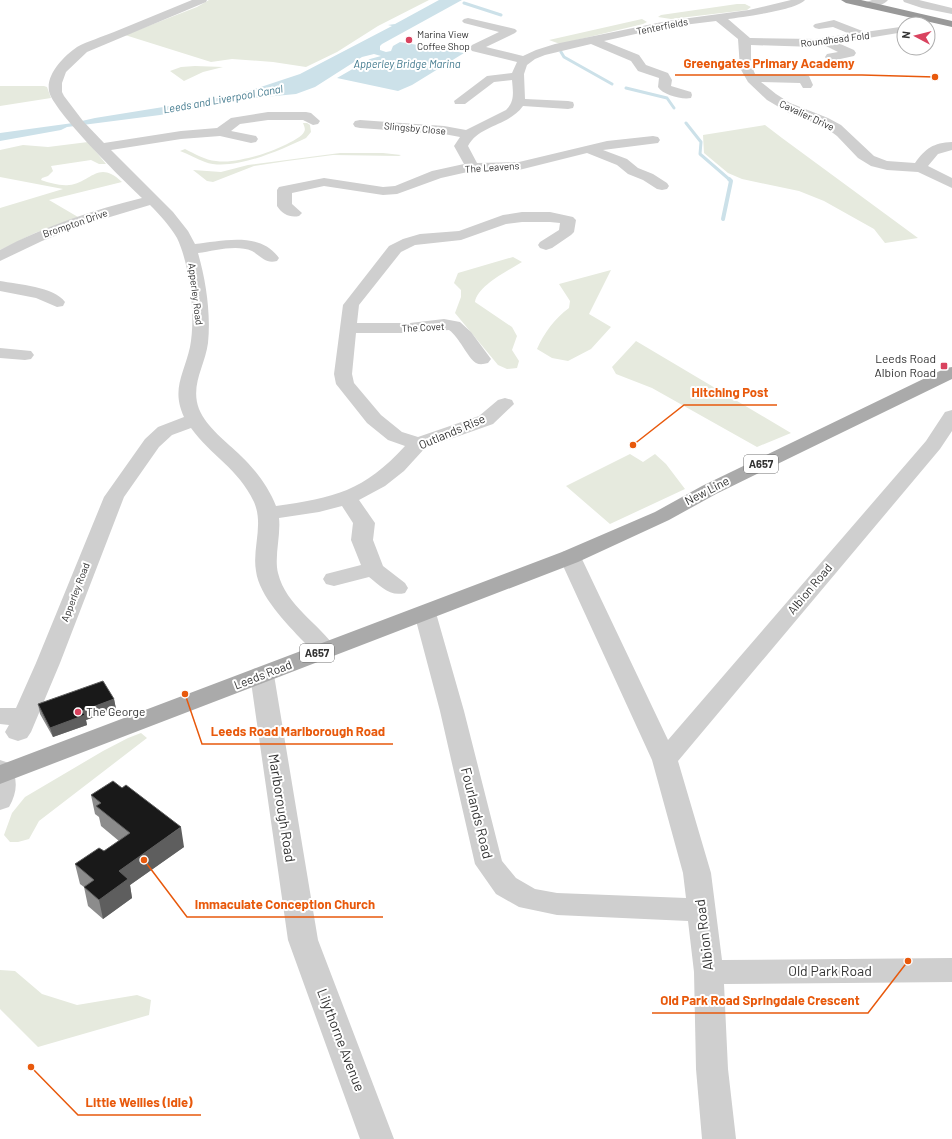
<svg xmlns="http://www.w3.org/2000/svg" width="952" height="1139" font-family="Barlow,sans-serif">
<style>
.green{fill:#e6eade}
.water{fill:#cce1e9}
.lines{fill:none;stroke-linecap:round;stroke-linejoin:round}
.stream-far1{stroke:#cce1e9;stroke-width:3}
.stream{stroke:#cce1e9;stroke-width:4}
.minor{fill:#cfcfcf;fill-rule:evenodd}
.major{fill:#aaa;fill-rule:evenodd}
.highway{fill:#999;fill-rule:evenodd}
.wall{fill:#8c8c8c}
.shaded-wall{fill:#5e5e5e}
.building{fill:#191919;stroke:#5e5e5e}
.poi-dot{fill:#d9435f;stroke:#fff;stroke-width:1.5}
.labels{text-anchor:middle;stroke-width:4;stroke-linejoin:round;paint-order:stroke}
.far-street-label{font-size:10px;fill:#323232;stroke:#fff}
.far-poi-label{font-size:10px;fill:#323232;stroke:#fff;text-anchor:start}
.far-water-label{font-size:11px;font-style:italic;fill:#447b8f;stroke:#fff}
.shield{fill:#fff;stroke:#707070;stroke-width:1}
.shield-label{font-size:11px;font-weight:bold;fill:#323232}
.poi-label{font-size:12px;fill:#323232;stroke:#fff;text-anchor:end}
.street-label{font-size:12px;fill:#323232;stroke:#fff}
.near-street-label{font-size:14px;fill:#323232;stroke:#fff}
.leader{fill:none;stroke:#e8590c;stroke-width:1.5}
.callout-dot{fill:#e8590c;stroke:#fff;stroke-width:1.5}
.callout-label{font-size:13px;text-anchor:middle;font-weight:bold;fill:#e8590c;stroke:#fff;stroke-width:4;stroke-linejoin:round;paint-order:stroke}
</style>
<rect width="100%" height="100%" fill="#fff"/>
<path class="green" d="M209,0H429L378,26L337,52L306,67L273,62L232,59L211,62L125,35L197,7Z
M737,4H745L751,7L747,10L671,19L658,17L661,15Z
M642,19L647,22L643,24L560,44L549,40Z
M195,66L223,67L203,72L184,81L170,71L181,67Z
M0,86H44L47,87L51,98L0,106Z
M303,123H307L310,125L311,132L306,138C281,150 232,172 205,162C197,159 188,154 180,151L185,149C195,154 205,160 216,161C229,163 244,159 256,156C265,154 301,140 304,132C306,129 304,126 303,123Z
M765,125L782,138L918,238L885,243L874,229L824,201L799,191L742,179L728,173L704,153L703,135Z
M88,142L106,164H99L91,160L51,166L53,171L48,176L42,178L41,180C50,183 60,186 69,185C92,182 98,159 122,182L49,200L78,217L35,233L0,250V208L63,189L0,177V150L23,145L48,147Z
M340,153H383L401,155L399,156L333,155L287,161L254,166L213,182L207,181L193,170L221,172L248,165Z
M513,257L522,262C509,270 477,286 475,302L512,327L517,336L512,350L519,361L517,368L507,369L498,365L455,313L461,297V290L454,283L458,273Z
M611,270L589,314L611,327L591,349L568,361L552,358L537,349C544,333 555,318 569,308L570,301L559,284Z
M636,341L791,433L757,447L652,388L616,374L612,367Z
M630,454L643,462L655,454L666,464L685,489L610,524L566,486Z
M141,733L147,738L39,821L29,839L18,842H10L4,835L12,813L25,797L103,751L128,738Z
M0,970L15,971L42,994L77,1005L137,995L151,1000L149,1015L38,1047L0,1009Z"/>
<path class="water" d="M439,0H462L382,44L380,46V50L386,52L391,51L393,46L400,42L464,53L412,85L398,91L337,78L370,59L381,56L374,54L362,57L315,87L296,94L245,99L160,115L67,127L61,130L0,141V133L73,123L95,118L213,99L249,91L300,74L392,26L388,25L395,24Z"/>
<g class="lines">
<path class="stream-far1" d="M464,3L501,15
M561,52L564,57L612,84
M626,88L667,98L674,108
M686,123L701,142L700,154L730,180"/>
<path class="stream" d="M723,219L731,181L729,179"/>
<path class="minor" d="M192,0H207L206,2L87,52L66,72L62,83V92L64,96L83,121L104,143L181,131L217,128L231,118L268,112H306L311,113L320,121L318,124L313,125L303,120H268L240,124L231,131L256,136L258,139L256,142L251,143L220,136L181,139L111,150L173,212L188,231L195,244C222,241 260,231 279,258L277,261C265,264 261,256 252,251C236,244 214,251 198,253C206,281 211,313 208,343C205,366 190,385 199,409C207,428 227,442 241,456C255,469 269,488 276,506C334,498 364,491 405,446L388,440L367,423L336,384L334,374L343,305L389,246L403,239L420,234L459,231L503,215L522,212H550L573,217L576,220L574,232L571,235L552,248L546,250L540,248L538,245L540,242L559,230L560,223L550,222H522L506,224L461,240L415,245L401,252L359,305L357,323H410L444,319L460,322L471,332L491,359L488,363C484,364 480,365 476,363C467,357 460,338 449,330L402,333H356L352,374L354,383L381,415L402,432L418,437L479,416L498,400L505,398L512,400L514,404L493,424L425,448L404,471L385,486L359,500L375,523L373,540L383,566L405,583L408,588L405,593C389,597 381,586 369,577L334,586L326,584L323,579L326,574L361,565L351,540L353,523L342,506L319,512L279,518C281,535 274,557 278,573C286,606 319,623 337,650L333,655C327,657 321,659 316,655C311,651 307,645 303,641C287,624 259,596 256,571C252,548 264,525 254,502C238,468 211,456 191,428L172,435L159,447L124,497L60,663L31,732L27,738L18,741L9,738L5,732L9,725L0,724V708H16L36,663L104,497L145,439L158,427L184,417C171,389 184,374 190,347C196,317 190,265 177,238C170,226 160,215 150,205L80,226L42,241L0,261V250C45,226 93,210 142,198C125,182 52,110 49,91C46,74 64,56 77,47C88,41 102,37 114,32C140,21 166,11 192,0Z
M791,0H805C797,10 743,17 728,19L750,38L815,39L850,34L833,27L819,29L815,28L813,26L815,24L834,20L865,32L900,27L904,28V32L838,43L854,50L856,53L854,56L831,61L827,60L825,57L827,54L838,52L824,45L815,47L751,45V64L755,74L805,75L809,76L813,85L811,88H803L800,83L761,82L776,94L790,103L828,118L841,125L874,156L887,161L915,163C926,148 933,143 952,142V150L938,154L928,166L952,178V188L918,172L887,170L871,166L858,158L837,136L825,127L789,113L767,100L748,82L740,68L738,39L716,21L667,27L604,41L639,55L646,65L668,73L672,80L671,86L691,92L692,95L691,98C682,100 663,95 658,87L659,78L638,71L631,61L591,44L545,55L535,59L527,65L524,74L525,99L568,101L573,102L574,105L573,108L568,109L523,106C509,126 479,125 468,146L477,163L519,162L607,141L653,136L658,137L660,140L658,143L603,150L627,159L638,168L653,174L667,183L669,186L667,189L662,190L657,189L643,180L628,174L617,165L587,153L519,170L472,171L441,178L397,194L383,195L324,186L292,193V204L302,213L299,216C290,218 282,214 277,206V190L279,187L324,178L383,187L395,186L432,171L464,164L454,146L460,137L444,134L360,128L355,127L353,124L355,121L360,120L444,126L466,130L506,110C515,101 513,92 512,80L494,82L465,104H455L454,101L487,76L512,73L517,62L472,51L470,48L472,45L499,32L464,23L462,21L464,19L468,18L515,29L517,31L515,33L486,47L523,56L536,50L555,44L667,21L749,10Z
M872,0H888C884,5 871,9 864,7L862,5L864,3Z
M903,0H919L952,8V14L922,8L904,2Z
M0,281C17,284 55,287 65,302L63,306L57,307L36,298L0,291Z
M0,348L31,351L34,355L31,359L25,360L0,358Z
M952,410V431L940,449L678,761L711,873L722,960L952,958V982L724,984L728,1069L736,1139H702L696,1069L694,972L688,921L557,915L519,907L496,894L475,864L440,711L414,613L417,608L425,606L433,608L436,613L464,711L502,861L516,878L535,889L557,893L686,898L683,873L652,760L559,557L562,552L570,550L578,552L581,557L668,740L926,441L945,412Z
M262,667L271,669L274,675L318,940L394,1139H360L288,940L250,675L253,669Z
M0,760L9,763C18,778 18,791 9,807L0,810Z"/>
<path class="major" d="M952,367V379L716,494L669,520L578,562L0,784V765L562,552L655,512L702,486L946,368Z"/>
<path class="highway" d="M841,0H861L952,21V27L846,3Z"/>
</g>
<path class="wall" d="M114,699L116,709L86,720L87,725L53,737L40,714L38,704Z
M91,795L184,847L130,885L132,898L103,919L88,906L84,887L80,884L75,864L104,851L119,841L101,826L99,817L95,814Z"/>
<path class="shaded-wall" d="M114,699L116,709L86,720L87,725L53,737L50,728L82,711Z
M181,827L184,847L130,885L132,898L103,919L99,900L119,871Z"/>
<path class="building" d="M103,681L114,699L82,711L85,715L50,728L38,704Z
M113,781L122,788L126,785L181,827L119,871L128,879L99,900L84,887L94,880L75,864L99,848L104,851L130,833L96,806L101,803L91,795Z"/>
<g class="poi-dot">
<circle cx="409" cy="40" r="4"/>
<rect x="940" y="362" width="8" height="8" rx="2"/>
<circle cx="78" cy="712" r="4"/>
</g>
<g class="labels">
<g class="far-street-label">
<text transform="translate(662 26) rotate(-11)" y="4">Tenterfields</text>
<text transform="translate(835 39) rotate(-7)" y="4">Roundhead Fold</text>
<text transform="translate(807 115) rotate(25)" y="4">Cavalier Drive</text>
<text transform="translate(415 128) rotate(5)" y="4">Slingsby Close</text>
<text transform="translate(492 167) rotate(-4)" y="4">The Leavens</text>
<text transform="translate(75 223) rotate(-19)" y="4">Brompton Drive</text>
<text transform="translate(196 294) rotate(83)" y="4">Apperley Road</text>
<text transform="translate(423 327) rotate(-3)" y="4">The Covet</text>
<text transform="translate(75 592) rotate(-69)" y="4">Apperley Road</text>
</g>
<g class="far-poi-label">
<text x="417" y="38">Marina View<tspan x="417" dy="12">Coffee Shop</tspan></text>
</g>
<g class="far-water-label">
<text x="407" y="68">Apperley Bridge Marina</text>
<text transform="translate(223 99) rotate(-10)" y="4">Leeds and Liverpool Canal</text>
</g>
<g class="shield">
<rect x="744" y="455" width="34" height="18" rx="3"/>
<rect x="300" y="644" width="34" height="18" rx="3"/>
</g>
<g class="shield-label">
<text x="761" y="468">A657</text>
<text x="317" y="657">A657</text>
</g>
<g class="poi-label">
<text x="936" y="363">Leeds Road<tspan x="936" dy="14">Albion Road</tspan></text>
<text x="86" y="716" text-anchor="start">The George</text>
</g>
<g class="street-label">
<text transform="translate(452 432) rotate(-23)" y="4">Outlands Rise</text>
<text transform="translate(707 491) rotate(-27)" y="4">New Line</text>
<text transform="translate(810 589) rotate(-50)" y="4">Albion Road</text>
<text transform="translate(263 675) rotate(-21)" y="4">Leeds Road</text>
</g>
<g class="near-street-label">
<text transform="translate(282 808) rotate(81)" y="5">Marlborough Road</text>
<text transform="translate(477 813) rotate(76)" y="5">Fourlands Road</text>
<text transform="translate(704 935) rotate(-97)" y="5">Albion Road</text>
<text x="830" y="976">Old Park Road</text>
<text transform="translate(341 1040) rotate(69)" y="5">Lilythorne Avenue</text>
</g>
</g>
<path class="leader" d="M935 77L862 75H675M633 445L684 405H777M185 694L202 744H393M144 860L187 917H383M908 961L868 1013H652M31 1067L78 1115H201"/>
<g class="callout-dot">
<circle cx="935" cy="77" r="4"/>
<circle cx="633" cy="445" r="4"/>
<circle cx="185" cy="694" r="4"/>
<circle cx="144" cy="860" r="4"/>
<circle cx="908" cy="961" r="4"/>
<circle cx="31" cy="1067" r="4"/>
</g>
<g class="callout-label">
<text x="769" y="68">Greengates Primary Academy</text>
<text x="730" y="397">Hitching Post</text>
<text x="298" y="736">Leeds Road Marlborough Road</text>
<text x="285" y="909">Immaculate Conception Church</text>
<text x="760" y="1005">Old Park Road Springdale Crescent</text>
<text x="139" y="1107">Little Wellies (Idle)</text>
</g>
<g transform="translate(916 36) rotate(277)"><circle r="19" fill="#ffffff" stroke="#adadad"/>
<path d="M0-3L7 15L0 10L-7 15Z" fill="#d9435f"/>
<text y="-6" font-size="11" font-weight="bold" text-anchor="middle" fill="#323232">N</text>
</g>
</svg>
